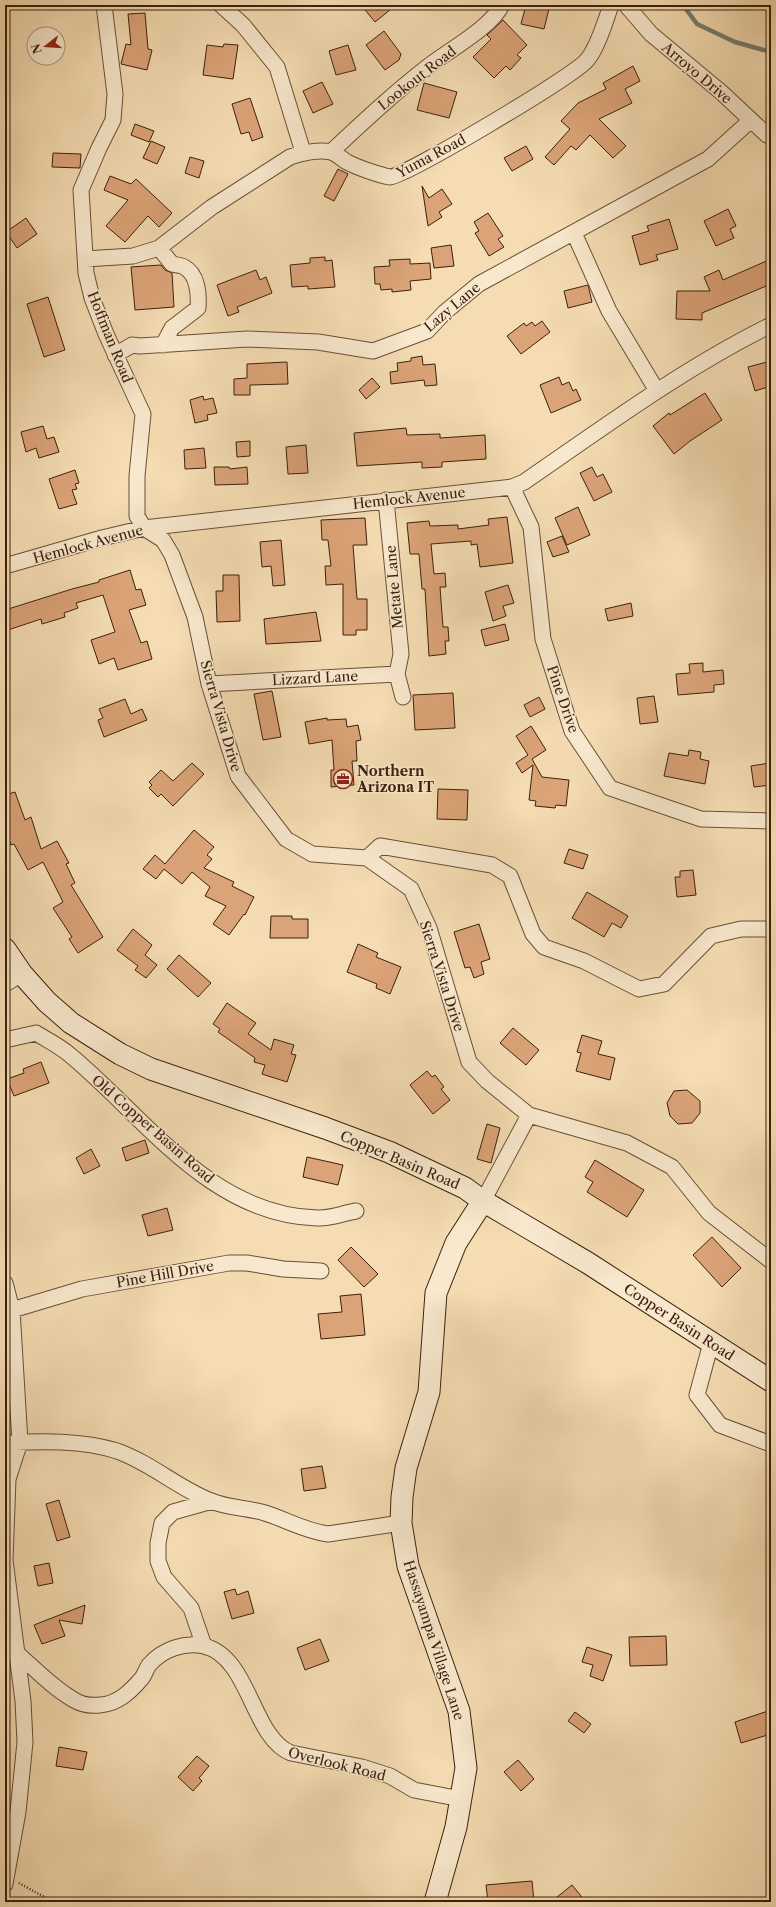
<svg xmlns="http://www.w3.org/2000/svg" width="776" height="1907" font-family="'Libre Caslon Text',serif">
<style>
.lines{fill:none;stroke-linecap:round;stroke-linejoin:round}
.stream{stroke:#767d6e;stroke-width:4.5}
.building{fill:#dba378;stroke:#3c200c}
.street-casing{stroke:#6a4f36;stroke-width:17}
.secondary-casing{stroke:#3c200c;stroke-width:23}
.path{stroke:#3c200c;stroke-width:2.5;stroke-dasharray:1 2;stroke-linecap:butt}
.street{stroke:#f8e8cd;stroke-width:15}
.secondary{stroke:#f8e8cd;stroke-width:21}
.labels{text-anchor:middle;stroke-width:3;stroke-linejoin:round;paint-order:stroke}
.street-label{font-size:14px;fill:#3c200c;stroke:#f8e8cd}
.poi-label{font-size:14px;font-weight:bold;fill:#3c200c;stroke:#f8e8cd;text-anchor:start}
</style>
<rect width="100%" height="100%" fill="#f5dcb2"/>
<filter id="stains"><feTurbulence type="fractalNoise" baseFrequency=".005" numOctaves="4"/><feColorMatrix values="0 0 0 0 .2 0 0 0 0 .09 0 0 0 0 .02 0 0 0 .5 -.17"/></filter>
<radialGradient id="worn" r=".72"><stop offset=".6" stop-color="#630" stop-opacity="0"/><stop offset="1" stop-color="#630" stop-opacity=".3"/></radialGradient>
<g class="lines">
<path class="stream" d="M683,5L697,24L735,42L771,52"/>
</g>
<path class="building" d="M361,5H396L375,22Z
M526,5H550L544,29L521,24Z
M145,13L148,49L152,50L147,70L121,64L126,44L131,45L128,14Z
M503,20L527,45L517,55L521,58L510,70L506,66L494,78L473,57L491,39L487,35Z
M384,31L401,54L399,60L385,70L366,45Z
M224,44L238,45L233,79L203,75L207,45L223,47Z
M348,45L356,70L336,75L329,51Z
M633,66L640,81L625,89L632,103L599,119L626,146L613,158L590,135L576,150L571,146L554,165L545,157L570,129L561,121L578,103L606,89L603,83Z
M322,82L333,104L313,113L303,91Z
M424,83L457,92L449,118L417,110Z
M250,98L263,137L252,141L249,132L241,134L232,104Z
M135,124L154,131L149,142L131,135Z
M151,141L165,147L157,164L143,158Z
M526,146L533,159L512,171L504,158Z
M53,153L81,154L80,168L52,167Z
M190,157L204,161L199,178L185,173Z
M338,169L348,174L334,201L324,196Z
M110,176L131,184L136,179L172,213L159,227L148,216L125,242L106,226L128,200L104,190Z
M422,186L429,198L442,189L452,204L439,212L442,217L428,226Z
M728,209L736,226L730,229L734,238L716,246L704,221Z
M488,213L503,236L498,239L504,247L489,256L475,233L479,231L474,222Z
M26,218L37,234L17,248L6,232Z
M669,219L678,249L656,255L658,260L640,265L632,236L649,231L647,226Z
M451,245L454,266L434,268L431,248Z
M325,257V261L332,260L335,287L308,289V286L292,287L290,265L310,263V258Z
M410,259V264L430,263L431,279L410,281L411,290L392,292V289L381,290L380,284H375L374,267L390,266L389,260Z
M771,259V284L702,313V320L676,319L677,291H710L704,277L719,270L723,280Z
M161,265L165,270L172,273L174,307L135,310L131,267Z
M256,270L260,280L266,277L272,293L237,307L239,312L228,316L217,285Z
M588,285L592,302L568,308L564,291Z
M48,297L65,350L44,357L27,304Z
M542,321L550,332L521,354L507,336L524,323L526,326L532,322L535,326Z
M422,356L423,365L435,364L437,385L425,386L424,380L391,384L390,372L398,371L397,363L411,361V358Z
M287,362L288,384L250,385V395H234V379L247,378V364Z
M767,362L771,376V386L755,391L748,367Z
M559,377L562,385L569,382L573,391L576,389L581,400L551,413L540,385Z
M372,378L380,387L366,399L359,390Z
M705,393L722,420L690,441L674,454L653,426L669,413L670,415Z
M203,396L204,400L213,398L217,413L207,415L208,420L195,423L190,400Z
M43,426L47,439L54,437L59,452L39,458L36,448L26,452L21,432Z
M406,428L407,435L440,434V438L485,435L486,459L442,462V467L422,468V462L357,466L354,433Z
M250,441V456L237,457L236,442Z
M306,445L308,473L288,474L286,447Z
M204,448L206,468L185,469L184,450Z
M214,467H229L230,469L247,467L248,484L215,485Z
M592,467L597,477L603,474L612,492L594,501L580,473Z
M75,470L79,483L75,484L77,489L72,490L77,504L59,509L49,479Z
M578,507L590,535L567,545L555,518Z
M507,517L513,563L480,567L477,544L471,545V541L431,544L434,574L445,573L446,587H440L443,627H448L449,641H445L446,654L429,656L425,589H422L419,554H410L407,523L429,521L430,526L458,525V529L489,525L488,519Z
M365,518L367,545H353L357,599H367V630H356V635H343V584L326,585L325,566H331L328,540H322L321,520Z
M562,536L569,552L553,557L547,542Z
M281,540L285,585L273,586L271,566L262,567L260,542Z
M130,570L136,590L141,589L146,605L129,610L141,643L147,641L152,659L118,670L114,658L99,664L91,640L115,632L103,595L76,603L78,608L64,613L65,617L42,624L41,619L5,631V610L72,589L99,582V580Z
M223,575H239L240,621L217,622L216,591H223Z
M508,585L514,603L503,606L506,616L493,621L485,592Z
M631,603L633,616L608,621L605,609Z
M316,612L321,641L266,644L264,619Z
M505,624L509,640L485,646L481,630Z
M703,663V672L723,670L724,684L714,685V692L678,695L676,674L690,673L689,664Z
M272,691L281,737L263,740L254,694Z
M453,693L455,728L415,730L413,695Z
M654,696L658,722L640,724L637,698Z
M539,697L545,709L530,717L524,705Z
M125,699L131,714L142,709L147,720L104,737L98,720L103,718L99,709Z
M327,718V720L346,719L347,727L358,725L361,740L356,741L357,761H352L354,785L331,787V770H334L332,740L309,744L305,722Z
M531,726L546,750L532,759L542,777L569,780L566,806L556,805L555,808L535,806L536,801L529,800L533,765L522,773L516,763L528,755L516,736Z
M689,750L701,752L700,759L709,761L705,784L664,776L669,753L688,756Z
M192,763L204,774L173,806L161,794L158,797L149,788L152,785L149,782L161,770L173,781Z
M770,763L771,785L754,787L751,766Z
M438,789L468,790L467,820L437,819Z
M15,792L25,820L31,817L41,849L57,841L69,863L66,864L75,883L71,885L103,937L78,953L69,939L72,937L53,908L63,902L43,862L28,870L14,844L11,845L8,836L5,837V795Z
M194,830L214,847L207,855L212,859L204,868L234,882L232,886L254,897L245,915L244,914L229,935L213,924L226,906L205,896L210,887L192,872L182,884L164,869L156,879L143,869L155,855L165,864Z
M569,849L588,855L583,869L564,863Z
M693,870L696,895L677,897L675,877H680V871Z
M587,892L628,916L621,928L612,923L604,937L572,918Z
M271,916H292V919H308V938H270Z
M479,924L490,959L481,962L484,974L474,978L470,967L465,968L454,932Z
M133,929L152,945L145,955L157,965L146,978L135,970L138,966L117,950Z
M358,944L378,953L376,957L401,967L390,994L376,988L377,984L347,972Z
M179,955L211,983L198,997L167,969Z
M227,1003L256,1023L248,1034L271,1050L274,1039L294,1045L291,1054L296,1055L287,1082L262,1074L265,1065L254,1062L255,1058L218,1032L220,1029L213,1024Z
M513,1028L539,1050L526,1065L500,1043Z
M582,1035L602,1041L598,1054L615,1058L610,1080L576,1071L581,1053L577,1052Z
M41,1062L49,1083L14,1096L7,1079L24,1073L23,1069Z
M427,1071L432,1077L435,1075L444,1087L441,1089L450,1100L433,1114L410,1085Z
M687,1090L700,1101V1113L692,1123L678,1124L670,1116L667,1103L674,1091Z
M487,1124L500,1128L491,1163L477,1159Z
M145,1140L149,1153L126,1161L122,1148Z
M91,1149L100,1166L84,1174L76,1158Z
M307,1157L343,1165L338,1185L303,1177Z
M595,1160L644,1190L627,1217L587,1192L593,1182L585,1177Z
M167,1208L173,1230L148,1236L142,1215Z
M712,1237L741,1268L722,1287L693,1255Z
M351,1247L378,1274L364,1287L338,1260Z
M361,1294L365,1335L321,1339L318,1314L342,1312L340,1296Z
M322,1466L326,1488L304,1491L301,1469Z
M59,1500L70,1537L57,1541L46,1504Z
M49,1563L53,1583L38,1586L34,1566Z
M235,1589L237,1595L248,1591L254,1613L232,1619L224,1592Z
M85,1605L82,1624L59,1620L65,1636L42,1644L34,1625Z
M666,1636L667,1665L630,1666L629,1637Z
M320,1639L329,1661L305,1670L297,1648Z
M587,1647L612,1655L603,1681L590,1676L593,1665L582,1662Z
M771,1710V1734L741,1743L735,1722Z
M575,1712L591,1724L584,1733L568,1721Z
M59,1747L87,1752L83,1770L56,1766Z
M197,1756L209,1766L199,1778L202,1781L193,1791L178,1777Z
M518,1760L534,1779L521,1791L504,1772Z
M532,1881L534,1902H488L486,1885Z
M572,1885L586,1902H551Z"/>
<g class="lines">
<g class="street-casing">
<path id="street" d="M104,5L115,94L113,120L99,148L81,190L86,273L92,298L106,334L143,414L137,476V516L144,528L163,540L172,555L195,617L209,684L238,776L286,839L312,854L367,858L411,889L429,928L469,1062L487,1081L529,1115L627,1143L672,1167L709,1213L771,1261
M221,5L243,25L277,67L303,152
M626,5L651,34L721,92L767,135L771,136
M331,152C363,122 395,92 430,65C451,49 490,28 502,5
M574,233L609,311L657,391
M159,248L172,264C176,265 181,265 184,267C198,274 199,295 198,308L172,328L163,345
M85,259L133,256L159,248L212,207L290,157C301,153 320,149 331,152C337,154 342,159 347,162C356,167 379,175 390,177C402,178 576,75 587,60C597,49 606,20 611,5
M115,355L132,345L140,346L247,339L318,342L373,351L427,331L445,312L479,284L708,159L751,120
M512,487L531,527L543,639L572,731L610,788L701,819L771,821
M386,500L401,654L397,674
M5,566L102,538L144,528L512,487L524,482C604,427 684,368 771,325
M209,684L397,674L403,697
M367,858L380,846L492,865L510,876L533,934L544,947L584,961L639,989L664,984L711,936L741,929H771
M5,984L22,974
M5,1040L36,1033C47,1040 60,1046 70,1055C145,1117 210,1215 317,1218C329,1219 344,1213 356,1211
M483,1201L529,1115
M5,1283L12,1310L20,1442L8,1479L5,1560L23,1701L25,1742L18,1812L5,1884
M12,1310L82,1289L229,1263H247L283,1269L321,1271
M711,1343L697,1395L720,1425L771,1444
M5,1443C41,1441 82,1440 117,1451C151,1463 178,1488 211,1501C228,1508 248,1508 265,1513C287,1520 305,1531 328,1534L401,1523
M204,1646L191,1608L164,1577L158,1561V1543L162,1523L173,1512L212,1501
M18,1654C36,1670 53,1688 74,1700C82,1705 91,1706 100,1705C118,1704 131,1691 142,1678C145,1674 146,1669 149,1665C163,1649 184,1642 204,1646C250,1657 252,1738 291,1753L362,1767L390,1776L414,1790L461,1799"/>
</g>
<g class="secondary-casing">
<path id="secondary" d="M5,949L22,974L47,1002L71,1023L120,1054L151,1069L325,1128L389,1152L465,1188L483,1201L588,1263L771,1381
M435,1902L456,1827L466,1768L459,1711L408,1566L401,1523L402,1497L406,1468L429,1392L436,1293L456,1243L483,1201"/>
</g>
<path class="path" d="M19,1883L53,1902"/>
<use href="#street" class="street"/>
<use href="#secondary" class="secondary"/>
</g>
<defs>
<g id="office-ring" transform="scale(1)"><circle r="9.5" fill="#f8e8cd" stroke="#8f2418" stroke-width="1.5"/><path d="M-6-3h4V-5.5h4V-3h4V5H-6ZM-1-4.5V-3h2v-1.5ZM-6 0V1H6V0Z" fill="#8f2418"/></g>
</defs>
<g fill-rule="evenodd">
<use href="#office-ring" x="343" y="779"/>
</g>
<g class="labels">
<g class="street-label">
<text transform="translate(697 73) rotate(40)" y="5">Arroyo Drive</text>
<text transform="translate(417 78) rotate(-38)" y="5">Lookout Road</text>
<text transform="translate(431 156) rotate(-28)" y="5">Yuma Road</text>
<text transform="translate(452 307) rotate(-40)" y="5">Lazy Lane</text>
<text transform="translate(110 337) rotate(68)" y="5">Hoffman Road</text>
<text transform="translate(409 498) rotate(-6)" y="5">Hemlock Avenue</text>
<text transform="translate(88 544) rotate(-15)" y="5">Hemlock Avenue</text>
<text transform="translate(394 587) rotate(-95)" y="5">Metate Lane</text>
<text transform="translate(315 678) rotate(-3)" y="5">Lizzard Lane</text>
<text transform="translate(563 699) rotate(71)" y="5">Pine Drive</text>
<text transform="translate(221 716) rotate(74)" y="5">Sierra Vista Drive</text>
<text transform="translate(442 976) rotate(72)" y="5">Sierra Vista Drive</text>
<text transform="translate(153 1129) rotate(41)" y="5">Old Copper Basin Road</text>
<text transform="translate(400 1160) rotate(23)" y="5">Copper Basin Road</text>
<text transform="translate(165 1274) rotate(-10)" y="5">Pine Hill Drive</text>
<text transform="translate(679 1322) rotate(33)" y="5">Copper Basin Road</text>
<text transform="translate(434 1640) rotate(72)" y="5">Hassayampa Village Lane</text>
<text transform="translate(337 1764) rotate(14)" y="5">Overlook Road</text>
</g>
<g class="poi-label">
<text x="357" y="776">Northern<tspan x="357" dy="16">Arizona IT</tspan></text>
</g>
</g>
<rect width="776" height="1907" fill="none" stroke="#f5dcb2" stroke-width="20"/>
<rect x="6" y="6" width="764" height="1895" fill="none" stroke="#3c200c" stroke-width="2"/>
<rect x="10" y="10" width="756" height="1887" fill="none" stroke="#3c200c"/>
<g transform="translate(46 46) rotate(253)"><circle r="19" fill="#f8e8cd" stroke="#ad9880"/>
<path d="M0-3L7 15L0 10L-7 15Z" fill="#8f2418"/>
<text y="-6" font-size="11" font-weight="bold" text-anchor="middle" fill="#3c200c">N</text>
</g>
<rect width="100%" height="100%" filter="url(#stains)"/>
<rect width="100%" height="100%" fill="url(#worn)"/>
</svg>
